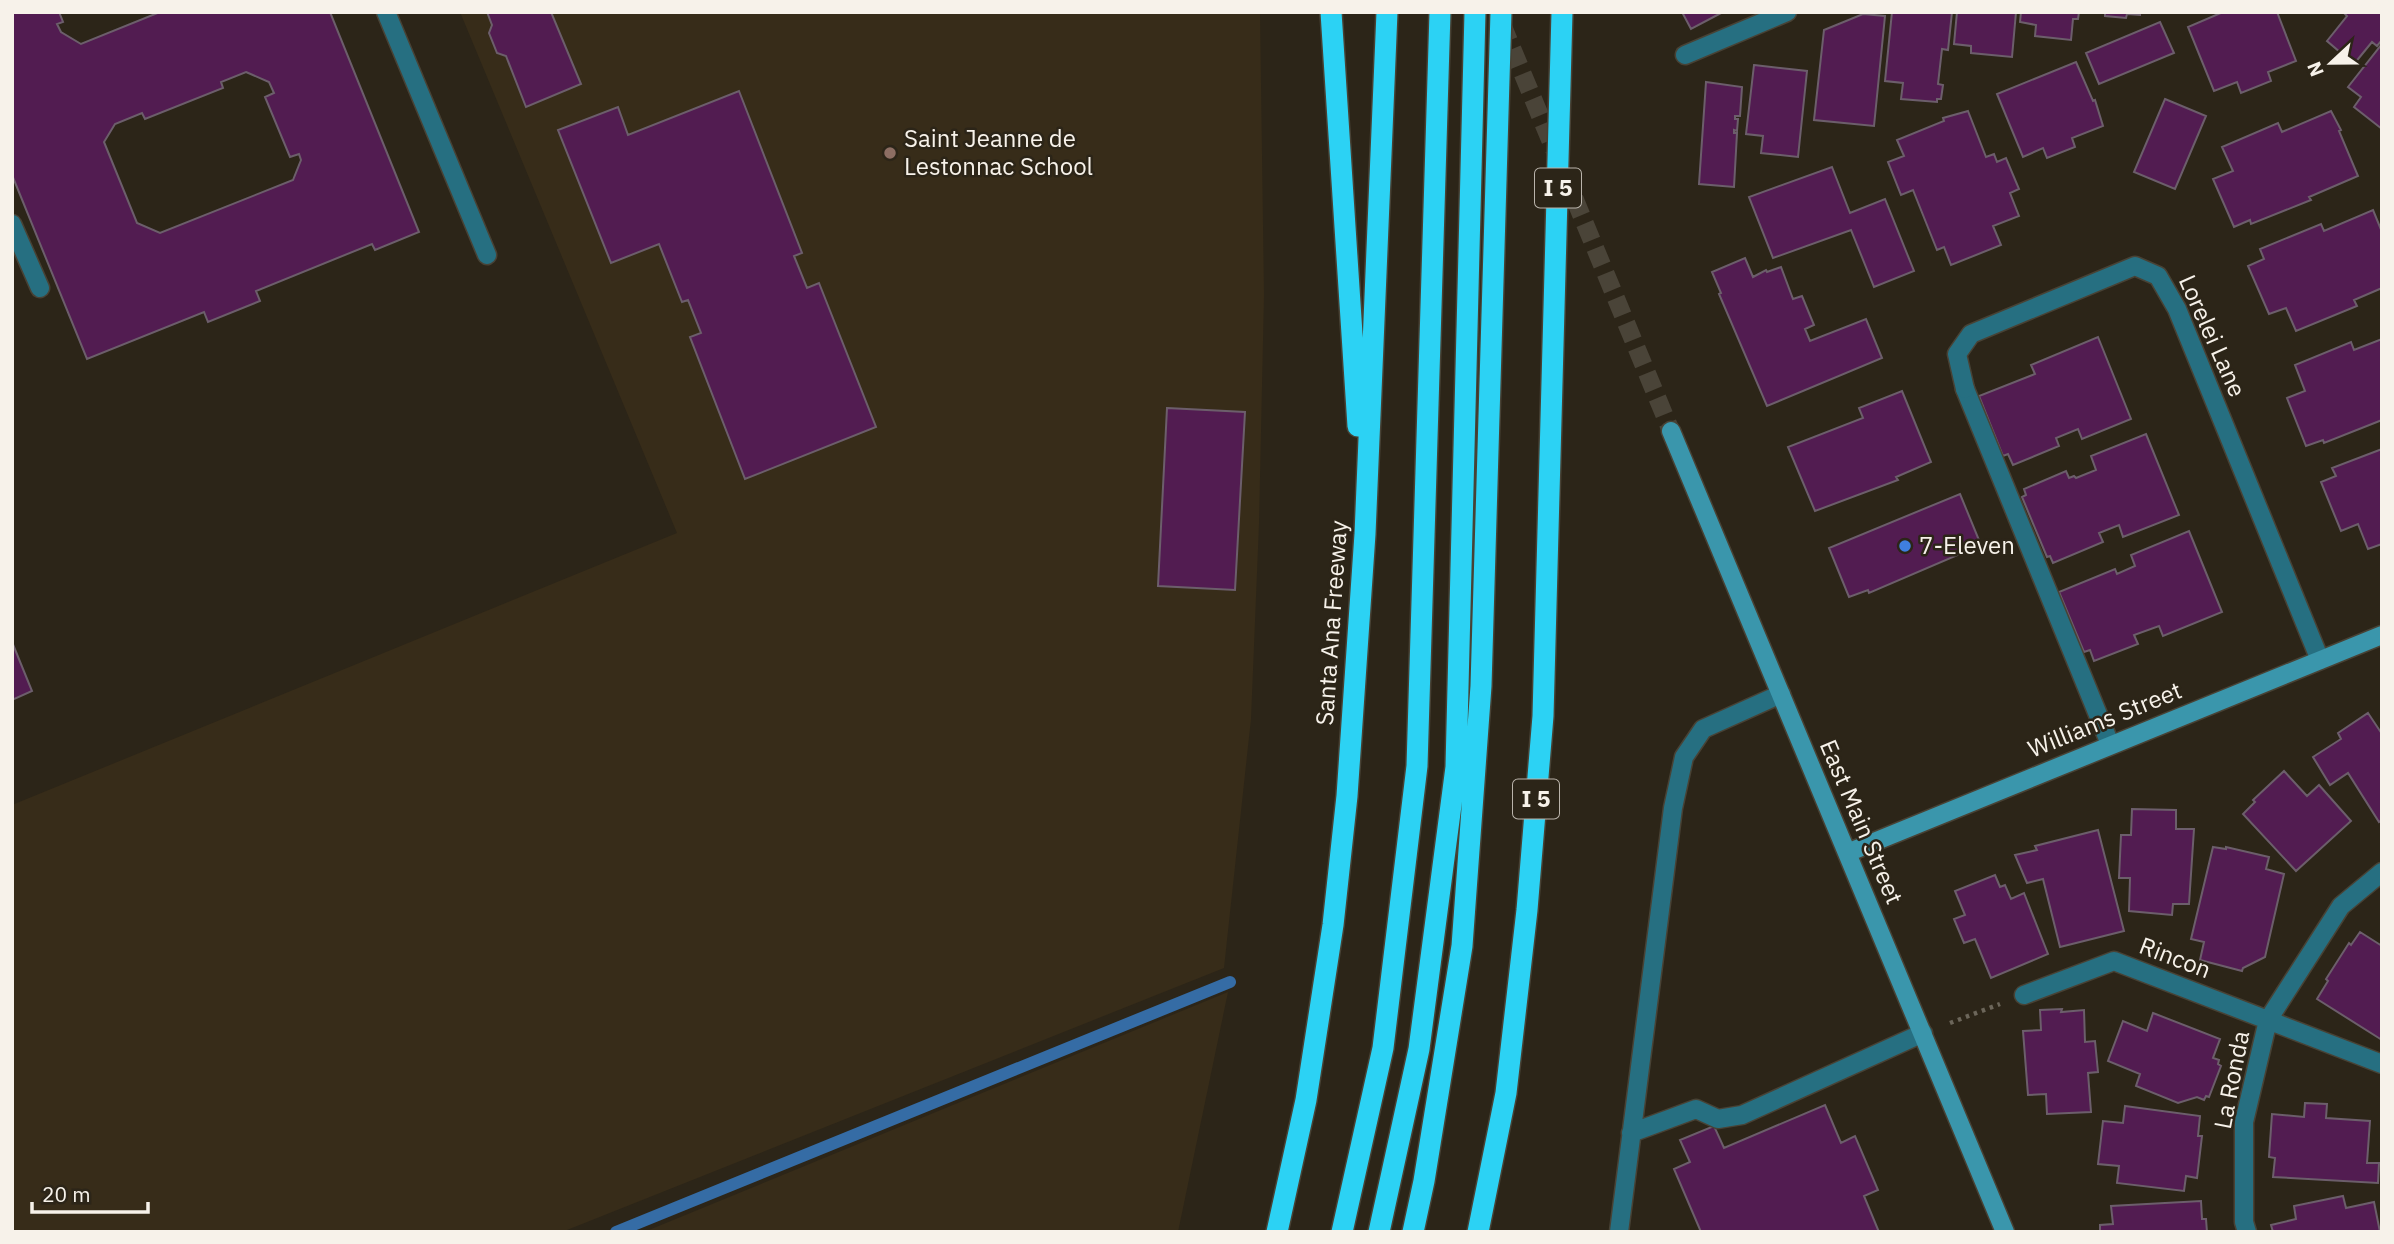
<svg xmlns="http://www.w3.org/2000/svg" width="2394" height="1244" font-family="'IBM Plex Sans',sans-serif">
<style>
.built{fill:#372c19}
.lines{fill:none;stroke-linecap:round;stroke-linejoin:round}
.stream{stroke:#356ca5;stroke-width:12}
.building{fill:#521c51;stroke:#6c5e6b;stroke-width:2;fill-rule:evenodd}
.secondary-tunnel{stroke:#4a4438;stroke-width:18;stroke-dasharray:18 9;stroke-linecap:butt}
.lane-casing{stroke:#484235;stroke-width:21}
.street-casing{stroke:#484235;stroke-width:21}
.secondary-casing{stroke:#484235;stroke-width:21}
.highway-casing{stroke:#484235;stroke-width:24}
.path{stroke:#6c665a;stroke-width:4.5;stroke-dasharray:3.5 5;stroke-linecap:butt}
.lane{stroke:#266f81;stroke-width:18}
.street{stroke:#266f81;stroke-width:18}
.secondary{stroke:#3a96ac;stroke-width:18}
.highway{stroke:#2cd2f4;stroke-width:21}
.education-dot{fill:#8d6e63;stroke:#2c2518;stroke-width:2.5}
.shop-dot{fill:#3f7fe0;stroke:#2c2518;stroke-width:2.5}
.labels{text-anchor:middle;stroke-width:5;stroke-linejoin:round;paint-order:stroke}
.shield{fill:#2c2518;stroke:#bab4ab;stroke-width:2}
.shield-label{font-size:23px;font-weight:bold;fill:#f7f2ea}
.poi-label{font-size:24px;fill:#f7f2ea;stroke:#2c2518;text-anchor:start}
.street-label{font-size:24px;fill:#f7f2ea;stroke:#2c2518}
</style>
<rect width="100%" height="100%" fill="#2c2518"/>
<path class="built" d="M460,12H1260L1264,295L1259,524L1251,719L1224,968L562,1232H12V805L677,533Z
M1228,992L1178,1232H644Z"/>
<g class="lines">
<path class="stream" d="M616,1232L1230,982"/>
</g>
<path class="building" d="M12,12H59L63,22L57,24L61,32L81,44L160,12H330L419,232L375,250L372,244L256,291L260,301L208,322L204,312L87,359L12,175ZM246,72L269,82L274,93L265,97L290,157L299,154L301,160L293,180L160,233L137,223L104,142L115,124L142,113L145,119L223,88L221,82Z
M487,12H551L581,84L526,107L506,56L497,53L489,33L492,25Z
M1682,12H1723L1691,29Z
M1892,12H1952L1948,50L1942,49L1938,84L1943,85L1941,99H1937V102L1901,99L1903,83L1885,81Z
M1957,12H2016L2012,57L1971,53V46L1954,44Z
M2021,12H2079L2078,19H2073L2071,40L2035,36L2036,25L2020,22Z
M2105,12H2140V15L2127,14L2126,18L2105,16Z
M2223,12H2277L2296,61L2268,72L2271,81L2241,93L2237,82L2214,91L2188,27Z
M2343,12H2382V40L2377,46L2372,42L2354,64L2327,41L2347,16Z
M1863,14L1885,16L1874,126L1814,120L1824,30Z
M2160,22L2174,53L2099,84L2086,53Z
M2382,44V129L2354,107L2361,97L2348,87Z
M2076,62L2093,101L2095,100L2103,126L2072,138L2075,147L2047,158L2043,148L2023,157L1997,94Z
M1754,65L1807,71L1798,157L1761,153L1763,136L1746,134Z
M1706,82L1742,87L1740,116H1735V119H1738L1737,131L1734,130V133H1737L1734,187L1699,184Z
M739,91L802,253L794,256L807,288L819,283L876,427L745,479L690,337L701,333L688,300L682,302L659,244L611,263L558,130L618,107L628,135Z
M2165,99L2206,116L2175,189L2134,172Z
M1968,111L1986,157L1994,154L1997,162L2006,158L2019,189L2010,193L2019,216L1993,226L2001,245L1951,265L1944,247L1937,250L1913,190L1901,195L1888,162L1904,156L1897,140L1944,121L1943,118Z
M2331,111L2341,130L2339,131L2358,176L2309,197L2311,200L2251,224L2250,220L2234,227L2213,179L2233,171L2222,147L2278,123L2282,132Z
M1832,167L1850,213L1885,199L1914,271L1874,287L1851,230L1773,258L1749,197Z
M2373,210L2382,232V288L2354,300L2357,306L2296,331L2286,308L2269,314L2248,266L2264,259L2260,249L2321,224L2324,231Z
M1745,258L1753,277L1766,270L1767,272L1781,267L1793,299L1802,296L1814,325L1805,329L1810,341L1866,319L1882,358L1767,406L1719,294L1721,293L1712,272Z
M2098,337L2131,419L2082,439L2078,429L2056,438L2059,446L2013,465L2008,454L2003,456L1979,396L2035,374L2031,365Z
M2382,339V420L2324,443L2323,440L2306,446L2287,398L2305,391L2295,365L2351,342L2354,350Z
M1902,391L1931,462L1896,477L1898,480L1815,511L1788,447L1863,418L1859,408Z
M1167,408L1245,412L1235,590L1158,586Z
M2146,434L2179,515L2123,537L2119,525L2099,533L2103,542L2053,563L2050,556L2047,557L2022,497L2026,495L2024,489L2066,471L2069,478L2074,476L2076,478L2096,470L2091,456Z
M2382,449V544L2368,549L2358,524L2341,531L2321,482L2336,476L2332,468Z
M1960,494L1981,545L1869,593L1868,590L1849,597L1829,548Z
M2189,531L2222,612L2163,636L2159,626L2134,635L2138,644L2094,661L2090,650L2084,652L2059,592L2115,569L2117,574L2135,566L2131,555Z
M12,642L32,691L12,700Z
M2368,713L2382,734V820L2379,822L2348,773L2330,785L2313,757L2341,739L2338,733Z
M2284,771L2307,796L2319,785L2351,821L2296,871L2243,814L2255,802L2253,800Z
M2132,809L2176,810V829H2194L2189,904H2173L2172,915L2129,911L2130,878H2119L2121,835H2131Z
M2098,830L2124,931L2060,947L2043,879L2027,883L2015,855L2037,850L2035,846Z
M2213,847L2226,849V847L2269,857L2266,869L2284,874L2265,957L2243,968L2242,971L2200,960L2204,942L2191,939Z
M1995,875L2000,887L2005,885L2011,899L2024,893L2048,954L1991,978L1975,939L1964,943L1954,919L1965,915L1955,891Z
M2360,932L2382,946V1040L2317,999L2328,981L2326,979L2349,943L2351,945Z
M2062,1009L2061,1012L2084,1010L2085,1042L2095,1041L2098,1072L2088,1073L2091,1112L2047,1114L2046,1094L2028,1095L2023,1031L2041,1030L2040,1010Z
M2153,1013L2220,1039L2213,1058L2219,1060L2218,1064L2221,1066L2209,1097L2206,1096L2204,1100L2197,1097L2178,1103L2136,1086L2140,1074L2108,1061L2123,1021L2147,1031Z
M2305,1103L2327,1104L2326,1118L2370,1121L2367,1163H2379L2378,1183L2273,1177L2275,1158L2269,1157L2272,1114L2304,1117Z
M1825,1105L1841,1143L1855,1136L1878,1190L1864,1196L1879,1232H1701L1674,1169L1690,1162L1680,1140L1714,1126L1724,1148Z
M2125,1106L2200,1116L2198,1136H2202L2197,1178L2186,1176L2184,1191L2117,1183L2119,1166L2098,1164L2103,1121L2123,1123Z
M2343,1196L2346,1208L2374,1202L2380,1232H2273L2271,1225L2296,1219L2294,1206Z
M2201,1201L2202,1219H2206L2207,1232H2100V1225L2113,1224L2111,1206Z"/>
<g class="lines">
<path class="secondary-tunnel" d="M1502,24L1671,431"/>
<g class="lane-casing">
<path id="lane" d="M386,12L487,255
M12,224L40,288
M1965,389L2110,744
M1631,1133L1696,1109L1718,1119L1742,1115L1923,1033
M1619,1232L1673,808L1684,757L1703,729L1781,694"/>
</g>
<g class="street-casing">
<path id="street" d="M1685,55L1787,12
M1965,389L1957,354L1971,334L2135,266L2158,276L2177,309L2320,660
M2024,995L2114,961L2382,1064
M2247,1232L2244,1222V1122L2268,1020L2341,906L2382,872"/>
</g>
<g class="secondary-casing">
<path id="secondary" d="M1671,431L2005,1232
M1847,853L2382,635"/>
</g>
<g class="highway-casing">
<path id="highway" d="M1331,12L1358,426
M1277,1232L1306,1100L1333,925L1347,796L1365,534L1387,12
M1342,1232L1383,1048L1417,766L1440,12
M1379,1232L1419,1049L1456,767L1475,12
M1413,1232L1424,1181L1462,946L1481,686L1501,12
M1478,1232L1506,1093L1527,910L1543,716L1562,12"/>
</g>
<path class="path" d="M1950,1023L2000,1004"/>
<use href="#lane" class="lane"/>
<use href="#street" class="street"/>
<use href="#secondary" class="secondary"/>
<use href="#highway" class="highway"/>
</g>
<circle class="education-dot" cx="890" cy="153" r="7"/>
<circle class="shop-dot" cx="1905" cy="546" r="7"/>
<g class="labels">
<g class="shield">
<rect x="1535" y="168.5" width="46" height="39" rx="5"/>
<rect x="1513" y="779.5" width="46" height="39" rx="5"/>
</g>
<g class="shield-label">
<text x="1558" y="196">I 5</text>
<text x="1536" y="807">I 5</text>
</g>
<g class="poi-label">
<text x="904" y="147">Saint Jeanne de<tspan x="904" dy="28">Lestonnac School</tspan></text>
<text x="1919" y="554">7-Eleven</text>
</g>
<g class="street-label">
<text transform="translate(2212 336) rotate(66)" y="8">Lorelei Lane</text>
<text transform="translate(1332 623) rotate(-86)" y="8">Santa Ana Freeway</text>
<text transform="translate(2105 720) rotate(-22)" y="8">Williams Street</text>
<text transform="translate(1861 822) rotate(67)" y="8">East Main Street</text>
<text transform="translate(2175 958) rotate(21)" y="8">Rincon</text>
<text transform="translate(2232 1080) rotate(-79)" y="8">La Ronda</text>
</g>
</g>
<rect width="2394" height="1244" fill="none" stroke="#f7f2ea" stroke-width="28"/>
<g transform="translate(2331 63) rotate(248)" stroke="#2c2518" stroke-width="5" paint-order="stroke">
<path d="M0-5L12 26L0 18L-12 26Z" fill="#f7f2ea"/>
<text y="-10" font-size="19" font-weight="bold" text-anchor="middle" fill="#f7f2ea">N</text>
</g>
<path d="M32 1202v10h116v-10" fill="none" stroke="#f7f2ea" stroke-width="3.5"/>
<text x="42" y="1202" font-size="21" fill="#f7f2ea" stroke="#2c2518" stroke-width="5" paint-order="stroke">20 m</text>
</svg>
